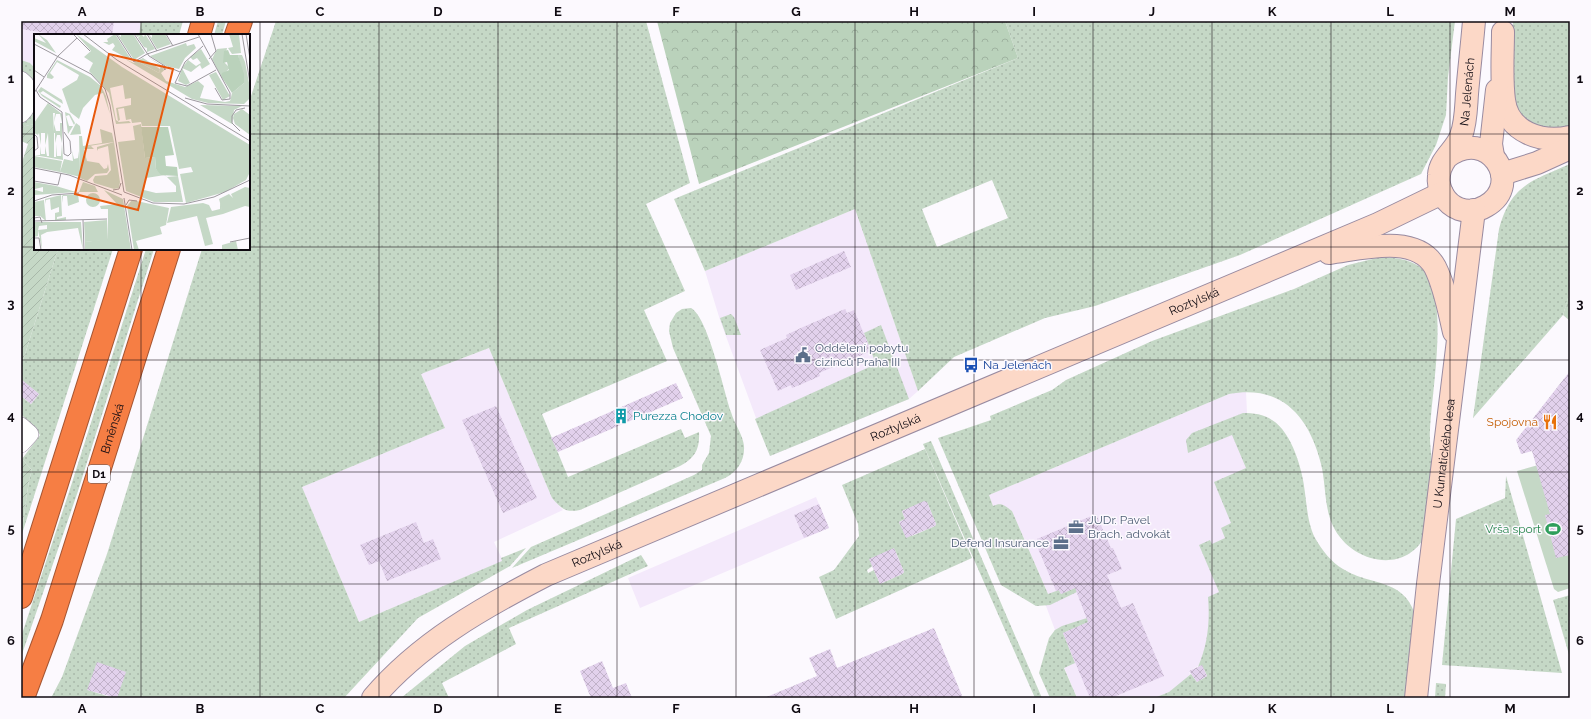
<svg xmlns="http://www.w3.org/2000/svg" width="1591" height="719" font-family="Raleway,sans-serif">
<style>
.built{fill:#f4e9fb}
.grass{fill:url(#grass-dots);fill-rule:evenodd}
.forest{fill:url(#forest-crowns)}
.park{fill:url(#park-tufts)}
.garden{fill:url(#garden-furrows)}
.pitch{fill:#c5d8c6}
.building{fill:url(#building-cross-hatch)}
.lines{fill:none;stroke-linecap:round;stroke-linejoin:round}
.street-casing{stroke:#998ba1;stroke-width:18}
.secondary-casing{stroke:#998ba1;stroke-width:24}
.highway-casing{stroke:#a55532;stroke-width:24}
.street{stroke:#fff;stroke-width:17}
.secondary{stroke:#fcd8c7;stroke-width:22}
.highway{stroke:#f67e44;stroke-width:22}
.grid{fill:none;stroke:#0f0a11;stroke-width:1;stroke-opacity:0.55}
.labels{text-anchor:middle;stroke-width:3;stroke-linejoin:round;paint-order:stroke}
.shield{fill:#fcf9fe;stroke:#565258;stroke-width:1}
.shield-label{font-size:11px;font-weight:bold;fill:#0f0a11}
.street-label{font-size:12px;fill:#0f0a11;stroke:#fcf9fe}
.service-label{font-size:12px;fill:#4e5e75;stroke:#fcf9fe;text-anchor:start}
.transit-label{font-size:12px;fill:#164399;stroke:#fcf9fe;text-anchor:start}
.culture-label{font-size:12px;fill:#0d838f;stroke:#fcf9fe;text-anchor:start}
.food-label{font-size:12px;fill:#c56008;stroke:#fcf9fe;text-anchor:end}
.leisure-label{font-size:12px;fill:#27864d;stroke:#fcf9fe;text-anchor:end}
.inset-road{fill:none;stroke:#9d999f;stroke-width:1}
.view{fill:#e8590c;fill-opacity:0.15;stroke:#e8590c;stroke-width:2}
.inset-edge{fill:none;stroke:#0f0a11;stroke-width:2}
.neatline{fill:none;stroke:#0f0a11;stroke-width:1.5}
.grid-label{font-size:13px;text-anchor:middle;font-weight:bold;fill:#0f0a11}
</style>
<defs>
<pattern id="grass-dots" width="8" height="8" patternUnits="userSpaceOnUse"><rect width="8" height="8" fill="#c5d8c6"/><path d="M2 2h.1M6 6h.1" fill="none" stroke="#a8b8a9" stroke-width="1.8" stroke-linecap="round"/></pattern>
<pattern id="forest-crowns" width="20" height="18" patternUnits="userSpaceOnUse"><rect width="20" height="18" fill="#bad2bb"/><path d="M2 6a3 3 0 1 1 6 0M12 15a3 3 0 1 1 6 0" fill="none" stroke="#9fb3a0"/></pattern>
<pattern id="park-tufts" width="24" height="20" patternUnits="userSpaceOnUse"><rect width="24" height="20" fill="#c5d8c6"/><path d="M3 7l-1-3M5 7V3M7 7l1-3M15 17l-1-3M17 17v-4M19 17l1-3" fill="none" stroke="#a8b8a9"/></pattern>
<pattern id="garden-furrows" width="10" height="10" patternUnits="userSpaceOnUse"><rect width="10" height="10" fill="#c5d8c6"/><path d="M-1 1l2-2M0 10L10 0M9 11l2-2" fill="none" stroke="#a8b8a9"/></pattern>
<pattern id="building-cross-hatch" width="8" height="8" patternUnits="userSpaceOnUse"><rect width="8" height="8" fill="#e2d1ec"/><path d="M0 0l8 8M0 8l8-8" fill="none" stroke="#c1b2c9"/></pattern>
</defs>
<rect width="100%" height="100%" fill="#fcf9fe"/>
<path class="built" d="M21,21H141L139,35H35V68L30,63L21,60Z
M855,209L918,391L909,399L770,456L720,320L705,271Z
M489,348L552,498L563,510L494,542L503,561L359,622L302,487L445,428L421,374Z
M1246,391L1247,413L1296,534L1198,666L1189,671L1190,675L1183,682L1169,692L1154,698H1077L1064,667L1055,630L1046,606L1048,594L1046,589L1012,511L993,506L989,495L1229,394Z
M816,497L829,528L640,608L628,578Z"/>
<path class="grass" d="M141,21H183L179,35H139Z
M218,21H226L222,35H214Z
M276,21H646L690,183L646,204L685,291L644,310L667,361L542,414L568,477L681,429L685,438L699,432C700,449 695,458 680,466L580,510C565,513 561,508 552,498L489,348L421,374L445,428L302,487L359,622L502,561L501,558L526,548L510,566L418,618L344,698H117L125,672L97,663L88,690L113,698H51L62,677L107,554L202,249H249V102Z
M1005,21H1455L1448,77L1446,115L1436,145L1421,174L1240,255L1095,306L1045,318L954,357L918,391L855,209L705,271L674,199L1018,58ZM992,180L1008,218L937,247L922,209Z
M1513,21H1570V131L1565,133L1523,121L1509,92Z
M21,60L30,63L35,68V124L21,127L27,75L21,70Z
M1570,164V291L1563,315L1473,418L1499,229C1511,185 1531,181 1570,164Z
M58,249H113L21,537L29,480L32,470L22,459L40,435L21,414V396L31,404L39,394L25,383L21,388V367Z
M146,249H154L78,491L21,657V637L70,489Z
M1381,257C1400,258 1421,260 1430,280C1446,316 1432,390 1430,430C1429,442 1432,455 1432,467C1433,489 1427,514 1425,536C1404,576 1350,562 1333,526C1324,507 1326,484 1321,464C1309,416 1281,384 1229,394L989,495L993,506C1002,502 1005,506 1012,511L1048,594L1059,590L1061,594L1077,587L1079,591L1050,605L1036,606L1001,585L938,438L991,420L990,416L1052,390L1066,380L1152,341L1294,289L1348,265Z
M691,308C708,317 724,392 731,412C734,423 743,435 744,446C745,461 737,472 725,478L512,568L531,547L694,475L702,470V465L709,453L711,436L673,348L669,331L670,323L676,313L682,309Z
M731,314L734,317L741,335H726L720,318Z
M881,325L909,399L770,456L755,419L876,364L864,333Z
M1243,413C1253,413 1264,414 1272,420C1292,432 1303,471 1305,493C1307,508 1308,524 1315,538C1322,550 1331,562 1343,569C1372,587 1404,577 1416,617L1405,698H1154L1169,692L1191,674L1197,682L1207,676L1202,665L1198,667C1208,644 1210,621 1208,597L1219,592L1199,545L1210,540L1212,544L1225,538L1221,528L1231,523L1214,482L1246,468L1232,435L1188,453L1186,440L1192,433Z
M931,441L1042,698H1035L923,444Z
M925,449L972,558L836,619L819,577L834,570L859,536L858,524L842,485ZM924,502H927L936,524L935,526L912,536L906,522L900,525L899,522L905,519L902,511ZM895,550L904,572L902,574L880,584L874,570L868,573L867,570Z
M1506,476L1562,673L1442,665L1456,519L1505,498Z
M641,555L648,566L509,628L516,644L442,683L449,698H401L465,646L527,610Z
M1570,595V658L1553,600Z
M1090,617L1091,621L1063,633L1075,663L1064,668L1077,698H1050L1039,673L1049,638L1055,630L1062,626Z
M1436,683L1446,684L1445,698H1435Z"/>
<path class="forest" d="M657,21H1005L1018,58L699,184Z"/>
<path class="park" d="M1570,291V321L1563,315Z"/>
<path class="garden" d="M34,124L35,249H58L21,367V165L28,144L21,141V127Z
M22,459L32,470L29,480L21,537Z"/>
<path class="pitch" d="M1570,456V588L1558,592L1554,589L1517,471Z"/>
<path class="building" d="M21,21H114L112,35H59L21,29Z
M844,251L851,267L796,290L790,275Z
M845,309L847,313L854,310L871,351L819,373L820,376L802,384L792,388L791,385L778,391L760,350L787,338L786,335L803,327Z
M1570,371V555L1556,558L1545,515L1550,514L1532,451L1521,454L1516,440Z
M21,379L39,394L31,404L21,396Z
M676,383L683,398L558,452L551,438Z
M496,406L537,498L503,513L462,420Z
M924,501L927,502L936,524L935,526L906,538L899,522L905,519L902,511Z
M819,504L829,528L804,538L794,515Z
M1096,514L1111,548H1113L1122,569L1107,575L1121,608L1133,603L1164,676L1111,698H1090L1063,633L1088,622L1075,588L1061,594L1059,590L1056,591L1037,546L1040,545L1037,539Z
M416,522L424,543L433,539L441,559L387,581L379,561L369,565L360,545Z
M894,548L904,572L902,574L880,584L869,559Z
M934,628L963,698H764L817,676L809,658L830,649L837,668Z
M602,661L613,688L626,683L632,698H591L580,671Z
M97,662L126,672L117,698L87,690Z
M1202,665L1207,676L1197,682L1189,671Z"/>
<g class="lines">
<g class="street-casing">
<path id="street" d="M21,80C33,89 31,104 21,114
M21,426L30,434L21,444"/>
</g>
<g class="secondary-casing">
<g id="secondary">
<path d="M1503,32C1503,54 1501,78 1504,100C1508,133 1542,143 1570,137"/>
<path d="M1493,156L1491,144L1497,90"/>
<path id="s1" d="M1447,157C1488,125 1525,184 1486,206C1478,211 1468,212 1459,209C1446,204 1437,190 1439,175C1440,159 1456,150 1461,136C1466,123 1466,108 1467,94C1469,70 1472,45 1474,21"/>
<path d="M1502,174L1537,163L1570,148"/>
<path d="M1329,253C1361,249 1416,233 1435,267C1445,287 1449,311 1454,332"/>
<path id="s2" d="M373,698C420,643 482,608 546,575L1378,224L1442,193"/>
<path id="s3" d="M1416,698L1428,584L1474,210"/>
</g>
</g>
<g class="highway-casing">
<g id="highway">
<path d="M199,35L203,21"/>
<path d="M236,35L241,21"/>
<path d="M21,597L131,249"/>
<path id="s4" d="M23,698L52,620L169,249"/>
</g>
</g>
<use href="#street" class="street"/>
<use href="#secondary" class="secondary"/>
<use href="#highway" class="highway"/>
</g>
<path class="grid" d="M141,21V35M260,21V698M379,21V698M498,21V698M617,21V698M736,21V698M855,21V698M974,21V698M1093,21V698M1212,21V698M1331,21V698M1450,21V698M21,134H35M249,134H1570M21,247H35M249,247H1570M141,249V698M21,360H1570M21,472H1570M21,584H1570"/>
<defs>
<g id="civic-bare" transform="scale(1.2)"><path d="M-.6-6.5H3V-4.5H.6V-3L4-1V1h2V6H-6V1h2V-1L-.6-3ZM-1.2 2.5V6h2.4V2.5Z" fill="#5c6f8a" stroke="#fcf9fe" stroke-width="2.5" paint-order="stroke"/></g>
<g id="bus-bare" transform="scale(1.2)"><path d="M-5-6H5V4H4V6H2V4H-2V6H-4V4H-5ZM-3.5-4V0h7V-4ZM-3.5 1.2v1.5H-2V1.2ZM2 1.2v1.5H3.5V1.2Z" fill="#1a4fb4" stroke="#fcf9fe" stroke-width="2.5" paint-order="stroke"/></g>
<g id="building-bare" transform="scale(1.2)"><path d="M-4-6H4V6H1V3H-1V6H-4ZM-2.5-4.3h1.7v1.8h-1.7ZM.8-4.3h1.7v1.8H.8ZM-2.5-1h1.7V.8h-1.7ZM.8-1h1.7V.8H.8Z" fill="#0f9aa8" stroke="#fcf9fe" stroke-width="2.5" paint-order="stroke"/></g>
<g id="restaurant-bare" transform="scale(1.2)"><path d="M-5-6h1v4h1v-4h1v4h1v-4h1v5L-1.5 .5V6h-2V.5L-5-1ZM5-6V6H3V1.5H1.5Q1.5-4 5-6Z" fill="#e8710a" stroke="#fcf9fe" stroke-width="2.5" paint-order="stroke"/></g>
<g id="office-bare" transform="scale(1.2)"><path d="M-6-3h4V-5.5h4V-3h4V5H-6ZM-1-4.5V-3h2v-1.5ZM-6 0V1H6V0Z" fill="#5c6f8a" stroke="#fcf9fe" stroke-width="2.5" paint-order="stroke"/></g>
<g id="stadium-bare" transform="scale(1.2)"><path d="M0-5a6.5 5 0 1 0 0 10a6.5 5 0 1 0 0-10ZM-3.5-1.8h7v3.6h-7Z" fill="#2e9e5b" stroke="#fcf9fe" stroke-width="2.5" paint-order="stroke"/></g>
</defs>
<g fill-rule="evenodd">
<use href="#civic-bare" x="803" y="355"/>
<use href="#bus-bare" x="971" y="365"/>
<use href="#building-bare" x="621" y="416"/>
<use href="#restaurant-bare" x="1550" y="422"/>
<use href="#office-bare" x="1076" y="527"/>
<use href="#stadium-bare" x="1553" y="529"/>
<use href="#office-bare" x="1061" y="543"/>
</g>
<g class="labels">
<rect class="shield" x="88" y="465" width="22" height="18" rx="3"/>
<g class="shield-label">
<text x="99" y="478">D1</text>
</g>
<g class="street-label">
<text dy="4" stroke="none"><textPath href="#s1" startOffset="269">Na Jelenách</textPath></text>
<text dy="4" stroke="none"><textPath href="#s2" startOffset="917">Roztylská</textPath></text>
<text dy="4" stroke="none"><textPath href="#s2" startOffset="593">Roztylská</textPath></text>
<text dy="4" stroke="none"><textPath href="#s4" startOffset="284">Brněnská</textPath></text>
<text dy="4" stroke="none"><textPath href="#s3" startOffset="246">U Kunratického lesa</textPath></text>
<text dy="4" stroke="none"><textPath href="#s2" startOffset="269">Roztylská</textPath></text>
</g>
<g class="service-label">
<text x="815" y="352">Oddělení pobytu<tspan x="815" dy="14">cizinců Praha III</tspan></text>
<text x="1088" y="524">JUDr. Pavel<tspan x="1088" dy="14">Brach, advokát</tspan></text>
<text x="1049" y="547" text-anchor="end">Defend Insurance</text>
</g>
<g class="transit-label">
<text x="983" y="369">Na Jelenách</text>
</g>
<g class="culture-label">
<text x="633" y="420">Purezza Chodov</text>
</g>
<g class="food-label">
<text x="1538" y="426">Spojovna</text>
</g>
<g class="leisure-label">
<text x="1541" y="533">Vrša sport</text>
</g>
</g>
<g transform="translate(34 34)">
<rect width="216" height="216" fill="#fcf9fe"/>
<path d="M42,0L88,33L216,111L215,140L212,146L191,158L152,169L146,140L159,138L157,133L145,135L136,92H108L107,88L98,89L97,85L92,86L90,74L84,75L86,86L84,87L82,74L97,71V64L91,65L89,51L76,54L82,86L85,88L95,87L97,89L82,90L75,59L55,37L59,29L50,23L57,17ZM195,0H205L207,19L198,20L194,14L199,13ZM193,14L190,28L196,34L187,42L178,25L183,15ZM204,21H208L211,28L216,54V64L210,70L174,69L158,65L91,25L100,29L103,27L125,39L127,31L130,36L134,33L127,39L132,47L151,53L164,47L170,52L166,64L191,68L196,67L198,59L210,49ZM23,26L56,43L67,52L72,62L76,80L69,59L61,61L49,74L45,85L36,78L28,55L43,46L45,41L23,28L16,39L20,43L18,45L13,44V41ZM148,34L156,49L152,51L144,47ZM7,53L28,66L29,70L9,57L6,59L27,72L26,74L8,62L4,57ZM14,69L28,80V88L26,80H22L20,88L21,79H19L20,98V90L22,97H26V89H28V109L26,101H23L21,109V99H20V123H22L23,110V122H27L28,110L29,126L0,121H6L7,112V120H11V112L13,122H15L14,99L11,111V99H7V111L5,99L4,101L0,99V89ZM166,71L208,72L200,76L198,90ZM208,75L216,81V101L201,90L199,84L200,80ZM31,78L36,80L41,89L40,91L35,81L32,82L35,92H39L34,100ZM42,89L46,92L47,100L36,101ZM107,90L111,124L121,123L122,135L133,143L144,142L149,168H120L92,157L84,108L101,106L99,92ZM131,141L142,152V158L122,159L110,156L112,144ZM66,95L78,99L80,108L49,113L57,112L60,115V118V115H50L53,127L65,129L70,135L73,134L74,130L75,136L73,139L61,140L53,147L46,144L45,102H48L49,112L68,109ZM80,108L86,148L85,154L80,155L60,149L59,146L61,142L73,141L77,136L74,112L64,115L63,117V113ZM38,117L40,125L44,124L45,117L46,143L26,138L30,125L39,127ZM0,122L28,127L26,138L0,133ZM0,148L22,152L42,158L1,161V156L9,158V153L1,155ZM49,148L61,152L64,158H45ZM211,153L216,154V173L211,172L189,180L185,165L195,160L199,164L197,160ZM70,156L89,165L97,216H51V208L74,205V175H67L66,172L83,170ZM44,160L45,168L34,172L33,162H29V169L28,162L29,161ZM27,161L28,182L23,183V185L32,183V186L21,187V179L25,178V173L17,176L16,165L12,166V170L11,165ZM10,166V167L12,187L6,182H1L0,174V168ZM98,166L135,174L132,191L126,193L128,200L102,207L105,216H100L93,172ZM169,169L175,171L178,177L186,175V169L189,180L172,184L179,210L171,212L163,182L133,189L137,173ZM0,188H47L49,216L44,194L13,198L7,201L8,216L4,196L13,195V191L5,192L4,196V202L0,203ZM202,207L204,216H188V211Z" fill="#c5d8c6" fill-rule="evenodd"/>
<path d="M194,16L196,21H204L210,40V49L198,59L187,42L188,39L195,36L193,28L189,29L190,17ZM107,93H134L140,121L131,122L132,132L143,133L144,142L127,141L122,135L121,123L111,124Z" fill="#bad2bb"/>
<path d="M4,0L13,6L22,19L0,7V4L12,9Z" fill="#c5d8c6"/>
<path d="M81,0L98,27L78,16L81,12L79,9L75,11L69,8H74L73,5ZM83,0L87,3V0H99L111,19L100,26ZM107,0L110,3L111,0L121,15L113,18V14L110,13L104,4L106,2L103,3L102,1ZM114,0L118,4V0H131L137,10L123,15ZM152,9L153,12L160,10L162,14L151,24L145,35L132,32L116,22ZM167,15L176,30L168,35L166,31L157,38L148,34L154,26L162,32L167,29L163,24L159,26L156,23ZM114,23L127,31L125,39L103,27L109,24L126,35L127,32ZM182,38L196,62L189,66L175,41Z" fill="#c5d8c6"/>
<path d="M52 166a7 7 0 1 1 14 0a7 7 0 1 1-14 0ZM73,186L74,206L51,208L50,188Z" fill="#c5d8c6"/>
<path class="inset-road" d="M49,0L83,26L216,107M82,0L100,28L113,20L165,3M100,0L115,22L131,32V36L128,31M113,0L123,17M132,0L139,12M164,0L196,59V65L188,66L181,54M208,0L216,49M212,0L216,25M43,4L56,17M0,10L57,40L71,55L76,71L90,158M169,12L151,28L141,49L153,52L182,36M175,25L182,17L177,0M134,33L146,38M0,36L10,43M2,56L6,63L28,78L30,120L34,122L37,119L36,107L30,98M0,59L24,22L43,4L39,0M151,64L173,70L216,72M206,97L198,89V82L202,76L211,74M0,100L3,103L4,114L0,117M0,134L35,141L88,161M0,147L24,151L27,139M79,156L85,155L87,149M90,158L119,169L150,170L180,163L216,146M90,164L98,216M0,167L18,161L45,159M92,171L95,166L103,167M0,184L6,183L8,189M49,186L50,216M0,187L73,185M0,204H5L7,216M196,208L216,204"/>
<path class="view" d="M75,20L139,35L104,176L41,160Z"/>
<rect width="216" height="216" class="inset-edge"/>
</g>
<rect width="1591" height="719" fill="none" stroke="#fcf9fe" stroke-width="44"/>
<rect x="22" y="22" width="1547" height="675" class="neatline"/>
<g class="grid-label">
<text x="82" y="16">A</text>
<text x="200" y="16">B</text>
<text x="320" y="16">C</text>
<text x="438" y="16">D</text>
<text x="558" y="16">E</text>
<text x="676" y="16">F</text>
<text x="796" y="16">G</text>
<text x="914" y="16">H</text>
<text x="1034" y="16">I</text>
<text x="1152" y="16">J</text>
<text x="1272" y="16">K</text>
<text x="1390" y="16">L</text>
<text x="1510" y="16">M</text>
<text x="11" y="83">1</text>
<text x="1580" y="83">1</text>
<text x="11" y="195">2</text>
<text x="1580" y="195">2</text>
<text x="11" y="308">3</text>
<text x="1580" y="308">3</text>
<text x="11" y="420">4</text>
<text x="1580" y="420">4</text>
<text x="11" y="533">5</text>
<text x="1580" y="533">5</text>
<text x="11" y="645">6</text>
<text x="1580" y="645">6</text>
<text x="82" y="713">A</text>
<text x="200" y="713">B</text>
<text x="320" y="713">C</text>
<text x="438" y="713">D</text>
<text x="558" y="713">E</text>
<text x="676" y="713">F</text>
<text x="796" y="713">G</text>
<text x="914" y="713">H</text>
<text x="1034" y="713">I</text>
<text x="1152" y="713">J</text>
<text x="1272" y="713">K</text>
<text x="1390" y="713">L</text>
<text x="1510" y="713">M</text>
</g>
</svg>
